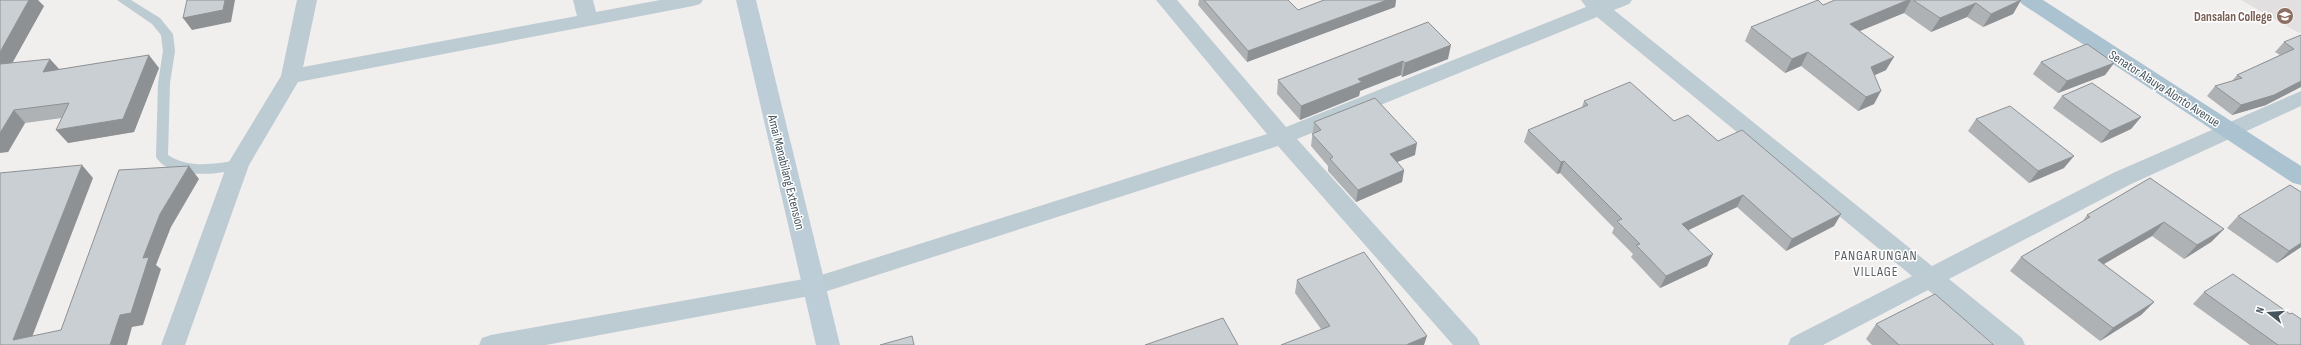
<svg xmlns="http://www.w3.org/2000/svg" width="2301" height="345" font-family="'Sofia Sans Condensed',sans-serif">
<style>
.education{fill:#e2dfe0}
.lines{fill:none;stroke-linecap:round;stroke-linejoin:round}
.lane{fill:#bdcbd2;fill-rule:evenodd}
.street{fill:#bdcbd2;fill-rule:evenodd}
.secondary{fill:#bdcdd7;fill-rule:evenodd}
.primary{fill:#abc2d0;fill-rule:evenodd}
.wall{fill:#aeb2b5}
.shaded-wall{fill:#8d9194}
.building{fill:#cacfd3;stroke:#8d9194}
.labels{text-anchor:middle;stroke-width:3;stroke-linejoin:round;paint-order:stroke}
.education-label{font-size:13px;font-weight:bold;fill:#785e54;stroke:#fff;text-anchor:end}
.street-label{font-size:13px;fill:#45555d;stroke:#fff}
.neighbourhood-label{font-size:14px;letter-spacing:1px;fill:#5a6064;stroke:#fff}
</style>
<rect width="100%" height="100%" fill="#f1eeee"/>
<path class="education" d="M2241,0H2301V32L2299,33Z"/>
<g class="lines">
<path class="lane" d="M117,0H131L160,18L173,34L175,51L170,83L168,155C190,169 214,164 238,160L244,165L243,168C221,175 169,180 156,157L158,83L163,51L161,35L152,24Z"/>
<path class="street" d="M297,0H317L303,67L577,16L573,0H593L596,12L660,0H703L700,4L693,6L298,82L249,165L185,345H161L227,165L281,76Z
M1156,0H1177L1286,127L1586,7L1581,0H1632L1629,4L1614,10L1932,266L2113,173L2301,91V106L2129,185L1949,279L2022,338L2025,345H1995L1928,290L1823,345H1788L1791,338L1912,276L1597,17L1297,139L1477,338L1480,345H1453L1278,146L815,295L546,345H479L482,338L491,335L815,277L1267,134Z"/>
<path class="secondary" d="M736,0H756L840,345H816Z"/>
<path class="primary" d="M2019,0H2043L2301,166V185L2293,183L2022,4Z"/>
</g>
<path class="wall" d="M0,0L44,6L12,63L59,69L159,68L134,132L68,143L62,118L25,123L8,152Z
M1199,0H1288L1298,10L1324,0H1396L1395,7L1247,62L1198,5Z
M1835,0H2021L2013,14L1983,27L1967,17L1931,32L1904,13L1859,31L1886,70L1875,75L1874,104L1858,111L1801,66L1785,73L1745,41L1751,27L1823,5Z
M1428,22L1448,59L1402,77L1401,75L1360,91L1359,96L1300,120L1277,94L1278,80Z
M2301,35L2266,105L2232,115L2207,96L2215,86L2232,81L2237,75L2280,55L2275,52L2284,42Z
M2041,62L2114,63L2105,75L2058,93L2033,74Z
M2062,96L2141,117L2131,129L2101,143L2053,108Z
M1584,101L1674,121L1718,141L1841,214L1834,226L1786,251L1737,207L1688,230L1707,266L1660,288L1631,257L1633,254L1612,233L1614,228L1560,173L1557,174L1524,142L1528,130L1582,107Z
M1976,119L2064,168L2029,183L1968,131Z
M1314,122L1415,155L1397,162L1404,170L1402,182L1356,202L1328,171V166L1311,146Z
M2150,178L2224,229L2211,242L2184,259L2152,236L2103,264L2154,302L2141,315L2100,341L2010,271L2021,257L2082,222L2087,215Z
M2238,216L2301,247L2277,263L2227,228Z
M1297,280L1424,345L1321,329L1295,293Z
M2204,292L2290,314L2301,345H2250L2193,304Z
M1876,324L1994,345H1872L1866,339Z"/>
<path class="shaded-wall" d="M29,0H38L44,6L4,78L0,74V52Z
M225,0H235L231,22L192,30L183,18Z
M1387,0H1396L1395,7L1247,62L1248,51Z
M1908,0H1911L1904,13L1843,38L1850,24Z
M2021,0L2013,14L1983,27L1991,14Z
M1976,3L1967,17L1931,32L1940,18Z
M1451,45L1448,59L1402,77L1405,63Z
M1808,52L1801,66L1785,73L1792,59Z
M149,55L159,68L134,132L68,143L56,130Z
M1894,57L1886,70L1864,80L1871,67Z
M50,59L61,71L43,72Z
M1403,61L1401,75L1360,91L1359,96L1300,120L1301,106L1358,79Z
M2114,63L2105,75L2058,93L2067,81Z
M2301,81V87L2266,105L2232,115L2241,105Z
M1881,91L1874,104L1858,111L1866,97Z
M14,110L25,123L8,152L0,153V133Z
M2141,117L2131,129L2101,143L2110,131Z
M1417,143L1415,155L1387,166L1390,154Z
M2074,156L2064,168L2029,183L2038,171Z
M1564,161L1560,173L1557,174L1561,162Z
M82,165L93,178L29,345L13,340Z
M189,166L199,179L171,227L156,265L161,269L143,325L132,327L127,345H110L120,315L160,214Z
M1404,170L1402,182L1356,202L1358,190Z
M1743,195L1737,207L1676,236L1682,224Z
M1841,214L1834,226L1786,251L1792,239Z
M2164,222L2152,236L2087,274L2098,260Z
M2224,229L2211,242L2184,259L2197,245Z
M2301,243V247L2277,263L2289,251Z
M1713,254L1707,266L1660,288L1666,276Z
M2154,302L2141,315L2100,341L2113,328Z
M1427,336L1424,345H1406Z"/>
<path class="building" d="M0,0H29L0,52Z
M187,0H225L223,10L183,18Z
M1204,0H1288L1298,10L1324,0H1387L1248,51Z
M1818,0L1823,5L1835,0H1908L1850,24L1894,57L1871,67L1881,91L1866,97L1808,52L1792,59L1751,27Z
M1913,0H2021L1991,14L1976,3L1940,18Z
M1428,22L1451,45L1405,63L1403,61L1358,79L1362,82L1301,106L1278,80Z
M2301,35V81L2274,95L2241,105L2215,86L2242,78L2237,75L2294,49L2284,42Z
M2087,44L2114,63L2067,81L2041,62Z
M149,55L123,119L56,130L69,103L14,110L0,133V64L50,59L43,72Z
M1630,82L1674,121L1688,115L1718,141L1742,130L1841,214L1792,239L1743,195L1682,224L1713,254L1666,276L1636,245L1640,244L1617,221L1622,219L1564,161L1561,162L1528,130L1588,105L1584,101Z
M2092,83L2141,117L2110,131L2062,96Z
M1375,98L1417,143L1390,154L1404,170L1358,190L1330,159L1333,157L1312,134L1321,130L1314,122Z
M2010,106L2074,156L2038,171L1976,119Z
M82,165L13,340L61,330L119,170L189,166L160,214L143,258L149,257L131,313L120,315L110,345H0V173Z
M2150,178L2224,229L2197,245L2164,222L2098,260L2154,302L2113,328L2021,257L2090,217L2087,215Z
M2290,185L2301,192V243L2289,251L2238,216Z
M1364,252L1427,336L1406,345H1281L1330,326L1297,280Z
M2233,274L2290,314L2292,313L2301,319V345H2278L2204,292Z
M1935,294L1994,345H1899L1876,324Z
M1223,318L1238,345H1145Z
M912,336L914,345H880Z"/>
<defs>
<g id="university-disc" transform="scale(0.9)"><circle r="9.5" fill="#8d6e63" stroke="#fff"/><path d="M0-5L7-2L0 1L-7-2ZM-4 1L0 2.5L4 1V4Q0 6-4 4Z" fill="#fff"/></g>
</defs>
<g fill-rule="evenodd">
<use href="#university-disc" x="2285" y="16"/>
</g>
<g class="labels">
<g class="education-label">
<text x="2272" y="21">Dansalan College</text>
</g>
<g class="street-label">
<text transform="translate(2165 88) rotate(33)" y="5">Senator Alauya Alonto Avenue</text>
<text transform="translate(787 172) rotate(76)" y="5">Amai Manabilang Extension</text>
</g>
<g class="neighbourhood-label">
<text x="1876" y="260">PANGARUNGAN<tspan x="1876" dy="16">VILLAGE</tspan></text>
</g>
</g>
<g transform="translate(2269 313) rotate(287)" stroke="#ffffff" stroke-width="3" paint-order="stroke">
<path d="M0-3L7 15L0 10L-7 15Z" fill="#45555d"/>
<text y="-6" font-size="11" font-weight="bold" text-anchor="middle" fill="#45555d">N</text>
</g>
</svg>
